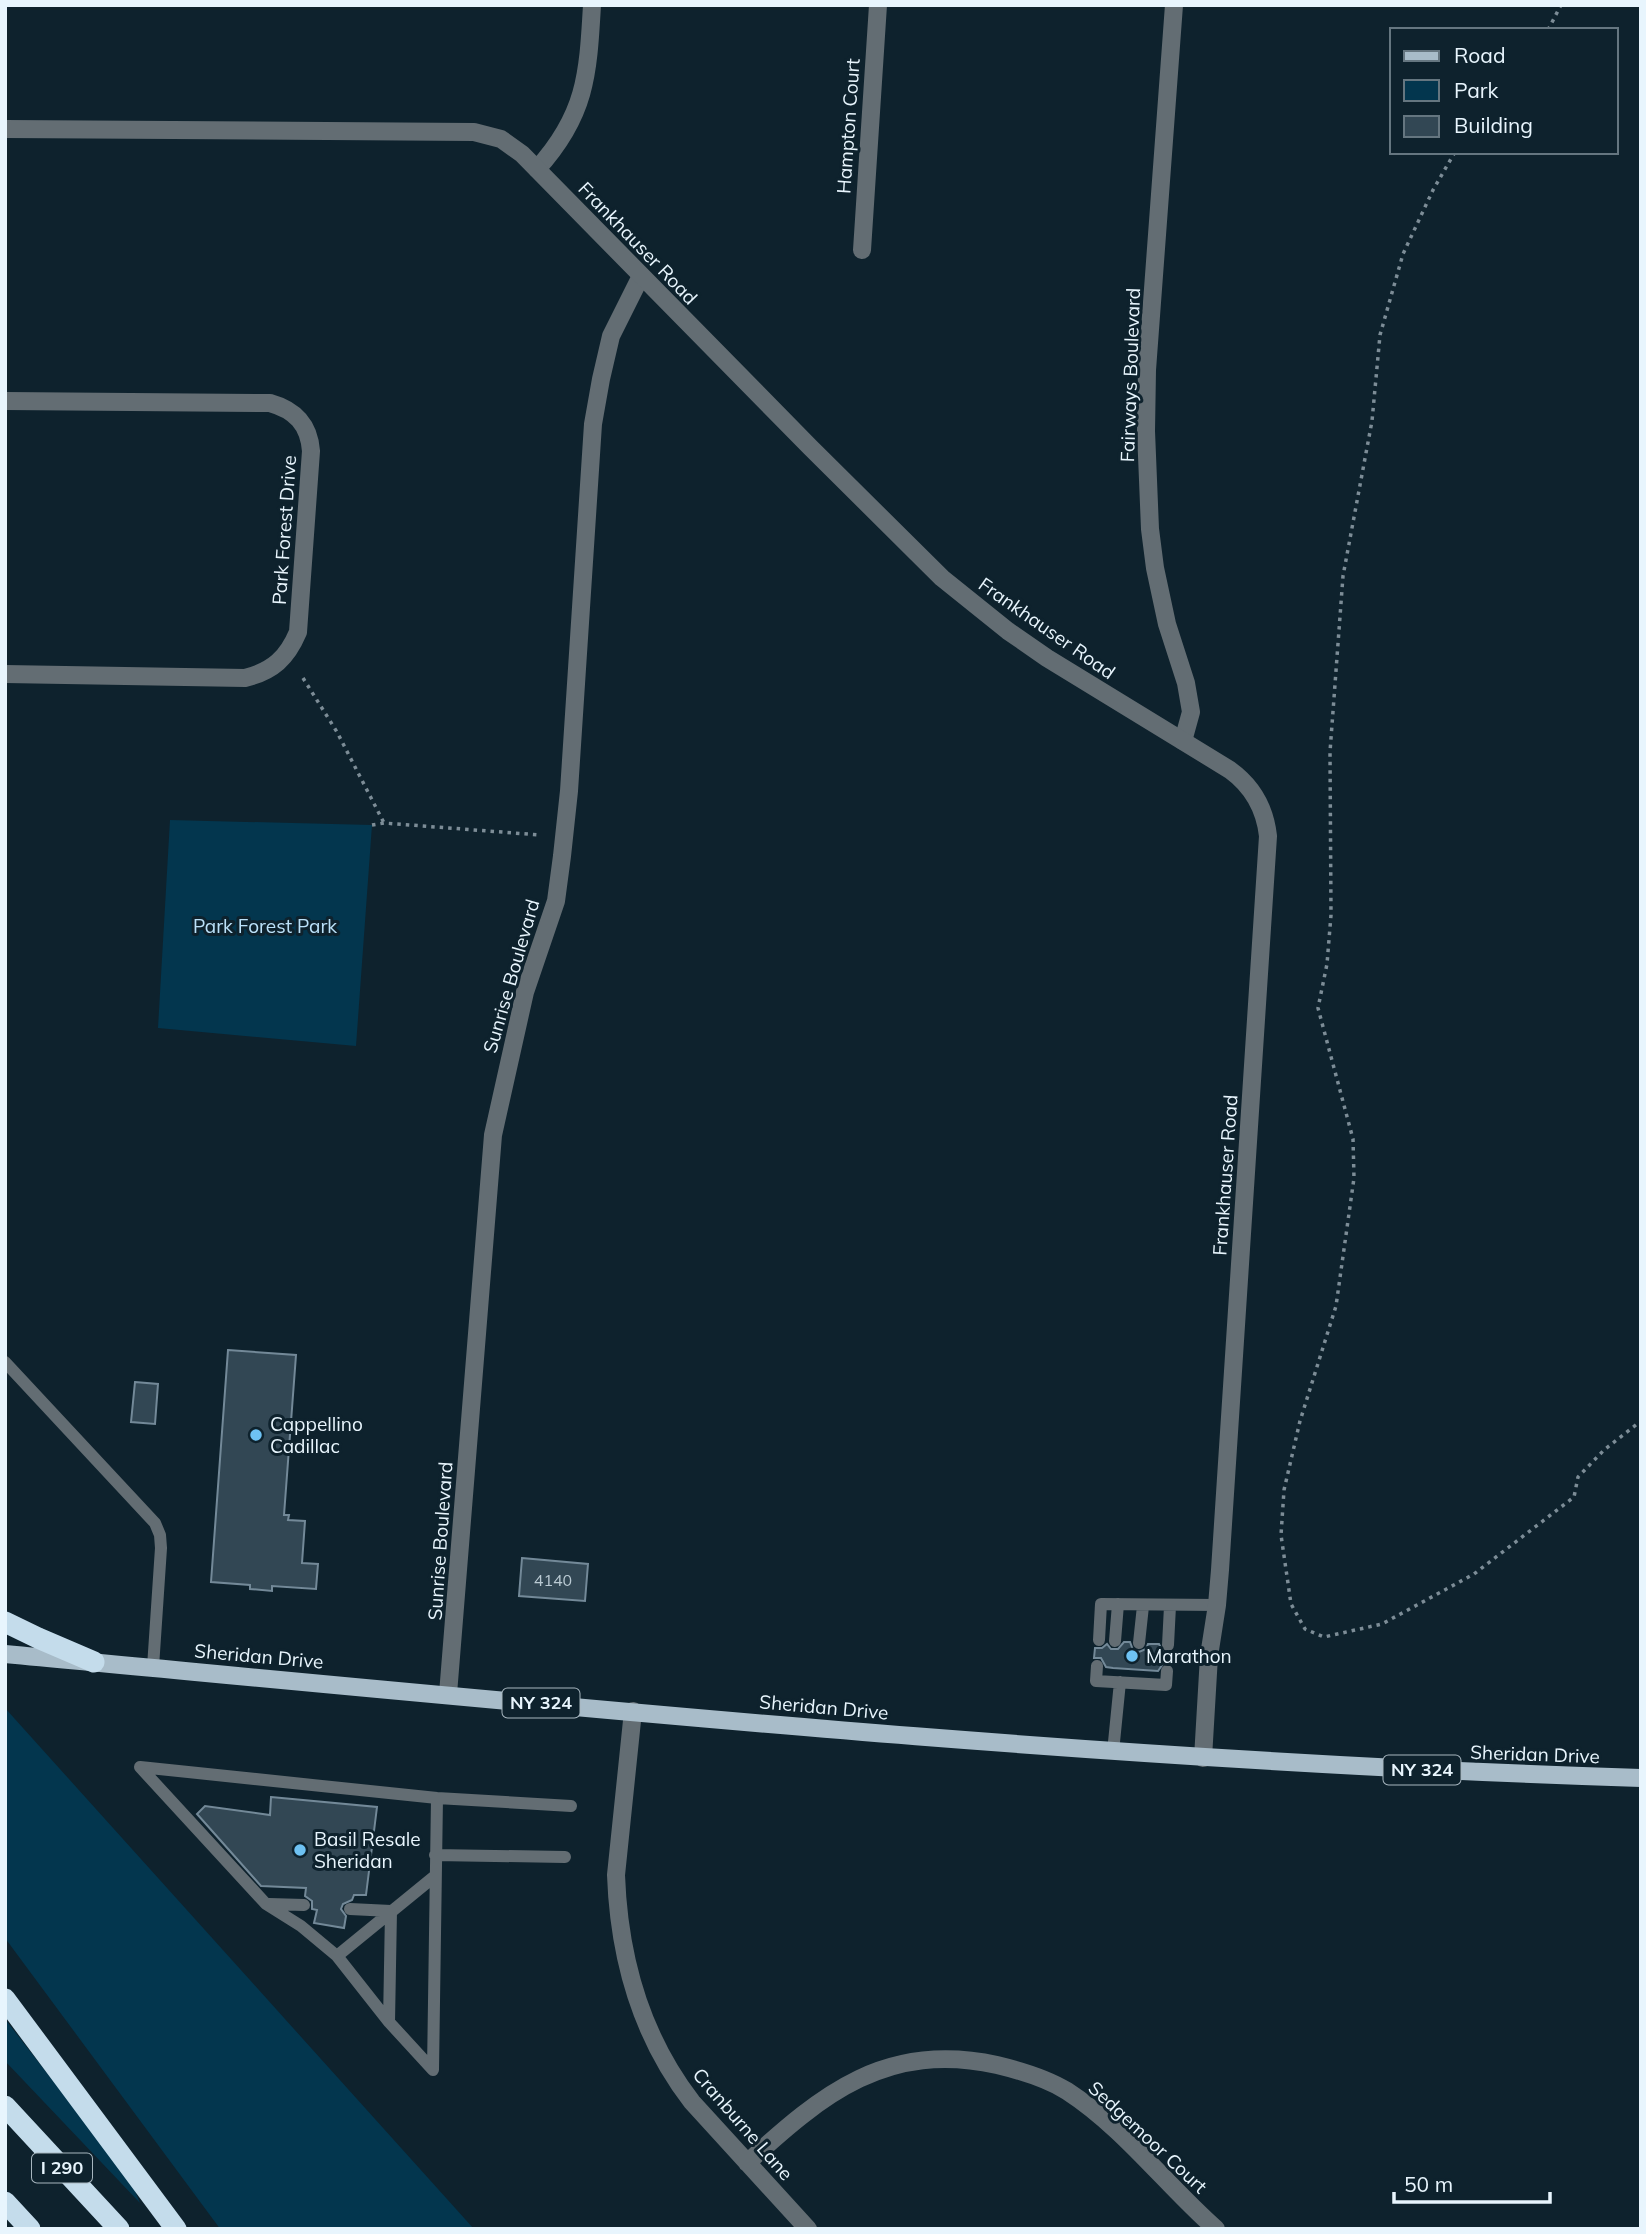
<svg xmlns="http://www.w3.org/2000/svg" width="1646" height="2234" font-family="Mulish,sans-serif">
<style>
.green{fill:#03364e}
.building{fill:#324754;stroke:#738998;stroke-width:2}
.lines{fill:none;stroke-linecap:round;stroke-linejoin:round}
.path{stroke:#7d8d97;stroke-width:3.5;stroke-dasharray:3.5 5;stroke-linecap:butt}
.service{stroke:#636d73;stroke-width:12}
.minor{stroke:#636d73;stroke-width:18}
.tertiary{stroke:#636d73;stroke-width:18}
.primary{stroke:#a8bcc9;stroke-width:18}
.motorway{stroke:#c4dceb;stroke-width:21}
.poi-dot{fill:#6ec2f3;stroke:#0e222d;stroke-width:2.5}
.labels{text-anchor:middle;stroke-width:6;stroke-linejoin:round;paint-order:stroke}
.number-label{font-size:16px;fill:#bacad3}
.shield{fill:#0e222d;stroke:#a7b6bf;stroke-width:2}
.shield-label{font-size:18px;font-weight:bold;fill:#e8f5fd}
.street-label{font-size:19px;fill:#e8f5fd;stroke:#0e222d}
.park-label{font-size:19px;fill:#bbe1f9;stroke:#0e222d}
.poi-label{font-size:19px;fill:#e8f5fd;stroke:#0e222d;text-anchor:start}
</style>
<rect width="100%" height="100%" fill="#0e222d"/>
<path class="green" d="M170,820L372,825L356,1046L158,1028Z
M5,1708L474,2229H220L218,2226L5,1938Z
M5,2019L131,2181L140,2203L5,2061Z"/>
<path class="building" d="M228,1350L296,1355L284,1515H289L288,1520L305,1521L302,1563L318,1564L316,1589L272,1586V1591L250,1589V1585L211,1582Z
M135,1382L158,1384L155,1424L131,1422Z
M522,1558L588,1564L585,1601L519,1596Z
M1124,1642H1130L1133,1650L1139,1652L1146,1649L1148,1644H1159L1163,1652L1171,1653L1170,1663L1163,1664L1158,1671L1113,1668L1106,1667L1101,1658H1094L1095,1648H1102L1107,1644L1111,1649H1118Z
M271,1797L377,1807L366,1895H354L352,1900L343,1904L341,1909L346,1916L344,1928L314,1923L317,1910L312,1909V1901L305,1896L306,1888L261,1886L197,1814L205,1806L270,1815Z"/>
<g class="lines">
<path class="path" d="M1548,30L1561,5
M1455,152L1433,190L1403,254L1380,335L1372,421L1343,576L1330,752L1331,915L1327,964L1318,1008L1353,1139L1354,1178L1336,1306L1300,1421L1284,1490L1281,1535L1291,1604L1305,1629L1324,1637L1382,1624L1474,1574L1574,1497L1578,1477L1604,1450L1641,1421
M303,678L337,732L384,823
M372,825L384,823L540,835"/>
<path class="service" d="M5,1362L155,1523L160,1535L161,1548L153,1667
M1099,1640L1101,1604L1217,1605
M1115,1641L1118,1604
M1139,1643L1143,1606
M1168,1645L1170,1606
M1097,1666L1096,1681L1166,1685L1167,1671
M1113,1752L1120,1682
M140,1767L437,1798L571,1806
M140,1767L266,1904L301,1926L337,1956
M435,1855L565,1857
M435,1876L337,1956L389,2022L433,2070L437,1798
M269,1904L304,1905
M350,1909L391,1911
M389,2022L391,1911"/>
<path class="minor" d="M1174,5L1147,370L1146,431L1150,529L1155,568L1167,624L1186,683L1191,712L1183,741
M537,169C586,115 588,75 592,5
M862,250L878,5
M5,401L270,403C295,410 309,424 311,451L298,632C287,658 273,671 245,678L5,674
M448,1694L493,1135L525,992L556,901L562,856L569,791L593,424L601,379L611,336L641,276
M633,1711L616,1875C619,1958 641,2036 692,2102L808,2229
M747,2163C823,2093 887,2041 997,2065C1022,2071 1046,2078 1067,2091C1124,2128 1166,2185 1216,2229"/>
<path class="tertiary" d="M5,129L474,132L501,139L522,154L810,447L942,578L1008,631L1047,658L1230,770C1252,786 1265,809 1268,836L1220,1570L1217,1605L1209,1656L1203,1758"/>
<path class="primary" d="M5,1654C550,1705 1094,1761 1641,1778"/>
<path class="motorway" d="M5,1622L38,1638L94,1662
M5,1999L176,2229
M5,2106L119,2229
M5,2202L30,2229"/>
</g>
<g class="poi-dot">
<circle cx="256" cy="1435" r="7"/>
<circle cx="1132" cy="1656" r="7"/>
<circle cx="300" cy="1850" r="7"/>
</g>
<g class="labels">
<g class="number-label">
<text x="553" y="1586">4140</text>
</g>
<g class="shield">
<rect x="502.5" y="1688.5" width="77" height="29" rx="5"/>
<rect x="1383.5" y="1755.5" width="77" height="29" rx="5"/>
<rect x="32" y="2153.5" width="60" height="29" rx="5"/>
</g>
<g class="shield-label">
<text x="541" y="1709">NY 324</text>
<text x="1422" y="1776">NY 324</text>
<text x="62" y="2174">I 290</text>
</g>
<g class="street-label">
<text transform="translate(848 126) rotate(-86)" y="7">Hampton Court</text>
<text transform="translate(638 243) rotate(46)" y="7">Frankhauser Road</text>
<text transform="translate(1130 375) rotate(-88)" y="7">Fairways Boulevard</text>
<text transform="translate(284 530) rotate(-86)" y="7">Park Forest Drive</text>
<text transform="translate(1047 628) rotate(35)" y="7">Frankhauser Road</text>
<text transform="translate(511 976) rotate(-74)" y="7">Sunrise Boulevard</text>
<text transform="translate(1225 1175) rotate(-86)" y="7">Frankhauser Road</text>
<text transform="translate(440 1541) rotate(-86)" y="7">Sunrise Boulevard</text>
<text transform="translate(259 1656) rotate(5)" y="7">Sheridan Drive</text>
<text transform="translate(824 1707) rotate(5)" y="7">Sheridan Drive</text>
<text transform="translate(1535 1754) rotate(2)" y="7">Sheridan Drive</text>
<text transform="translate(743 2124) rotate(49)" y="7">Cranburne Lane</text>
<text transform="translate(1148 2137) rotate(43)" y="7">Sedgemoor Court</text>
</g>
<g class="park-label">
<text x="265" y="933">Park Forest Park</text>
</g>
<g class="poi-label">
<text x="270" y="1431">Cappellino<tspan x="270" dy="22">Cadillac</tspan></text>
<text x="1146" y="1663">Marathon</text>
<text x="314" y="1846">Basil Resale<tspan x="314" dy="22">Sheridan</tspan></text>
</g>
</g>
<rect width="1646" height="2234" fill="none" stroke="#e8f5fd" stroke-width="14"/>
<rect x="1390" y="28" width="228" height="126" fill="#0e222d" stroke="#657680" stroke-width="2"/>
<rect x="1404" y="51" width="35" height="10" fill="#a8bcc9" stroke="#657680" stroke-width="2"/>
<text x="1454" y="63" font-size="21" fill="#e8f5fd">Road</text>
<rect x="1404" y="80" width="35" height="21" fill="#03364e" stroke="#657680" stroke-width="2"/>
<text x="1454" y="98" font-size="21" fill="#e8f5fd">Park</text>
<rect x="1404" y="116" width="35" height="21" fill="#324754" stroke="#657680" stroke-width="2"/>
<text x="1454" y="133" font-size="21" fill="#e8f5fd">Building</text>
<path d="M1394 2192v10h156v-10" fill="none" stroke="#e8f5fd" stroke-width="3.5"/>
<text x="1404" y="2192" font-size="21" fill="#e8f5fd" stroke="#0e222d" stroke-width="5" paint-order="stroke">50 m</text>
</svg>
